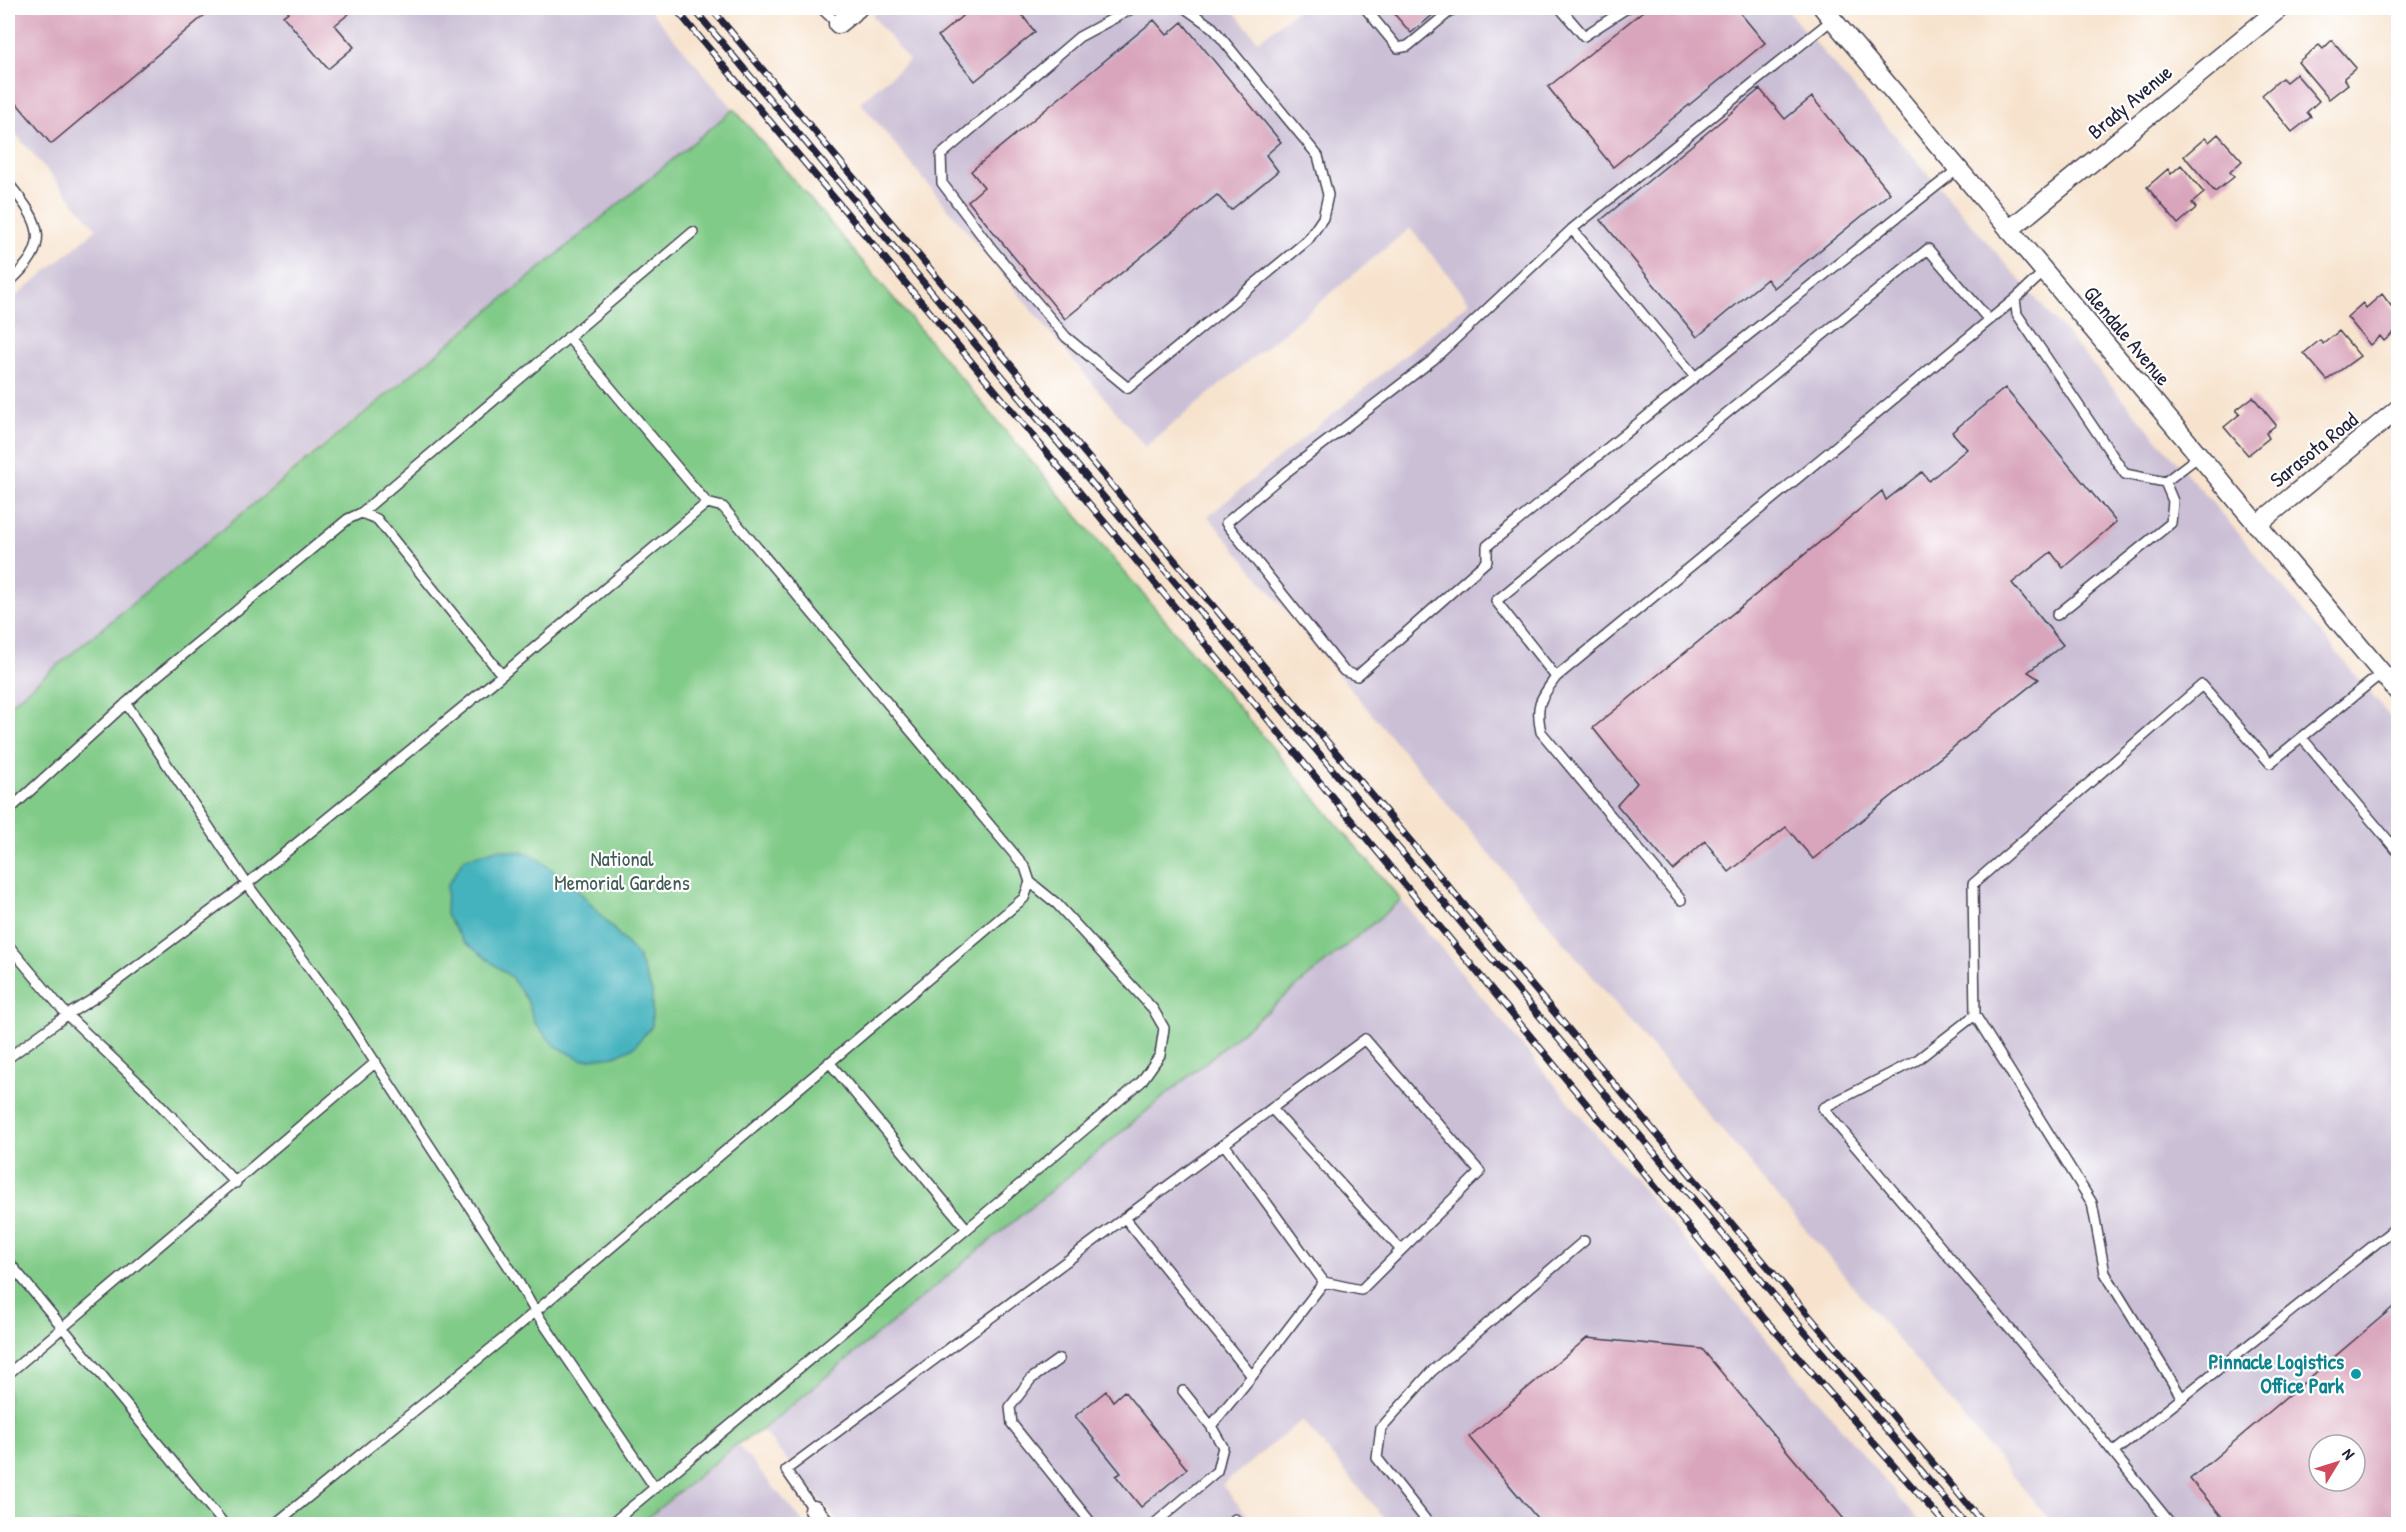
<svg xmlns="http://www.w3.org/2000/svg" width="2406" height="1532" font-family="'Patrick Hand',sans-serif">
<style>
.industrial{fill:#cbbfd5;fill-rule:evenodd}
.green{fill:#81cb88;stroke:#527662;stroke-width:1.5}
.water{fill:#44b3be;stroke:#336a7c;stroke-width:1.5}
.building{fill:#d9a5bc;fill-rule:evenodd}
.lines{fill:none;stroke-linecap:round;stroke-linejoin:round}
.lane-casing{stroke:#423f51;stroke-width:12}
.street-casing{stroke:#423f51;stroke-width:21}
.lane{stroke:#fff;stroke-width:9}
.street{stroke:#fff;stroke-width:18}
.rail-casing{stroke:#22223b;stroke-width:7}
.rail{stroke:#fff;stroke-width:4.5;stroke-dasharray:14;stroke-linecap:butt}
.culture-dot{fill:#0f9aa8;stroke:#fff;stroke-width:2}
.labels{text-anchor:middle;stroke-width:4.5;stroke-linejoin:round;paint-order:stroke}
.street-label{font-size:21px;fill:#22223b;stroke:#fff}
.park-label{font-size:21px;fill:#435d56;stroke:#fff}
.culture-label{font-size:21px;font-weight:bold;fill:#0d838f;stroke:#fff;text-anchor:end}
</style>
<rect width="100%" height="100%" fill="#fff"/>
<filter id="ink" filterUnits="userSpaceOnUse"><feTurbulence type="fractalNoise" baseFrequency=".0167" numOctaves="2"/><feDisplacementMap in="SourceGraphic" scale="12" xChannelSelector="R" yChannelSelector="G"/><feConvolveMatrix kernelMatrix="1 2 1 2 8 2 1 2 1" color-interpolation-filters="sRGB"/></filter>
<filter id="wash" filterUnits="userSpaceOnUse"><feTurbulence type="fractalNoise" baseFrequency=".008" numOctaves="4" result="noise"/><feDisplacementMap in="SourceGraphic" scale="24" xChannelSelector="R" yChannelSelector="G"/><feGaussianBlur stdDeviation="1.35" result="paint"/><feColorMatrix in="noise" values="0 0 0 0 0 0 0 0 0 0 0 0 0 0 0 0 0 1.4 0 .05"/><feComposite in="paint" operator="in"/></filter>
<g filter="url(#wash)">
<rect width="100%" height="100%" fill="#f7e3cd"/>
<path class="industrial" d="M8,8H648L734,109L295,468L8,707V303L97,229L8,125Z
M881,8H1231L1258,41L1300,8H1785L2240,535L2398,727V1524H2053L1354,693L1208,516L1470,302L1410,228L1145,447L860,102L909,61L872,15ZM2319,1445H2355V1481H2319Z
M1401,900L1921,1524H1389L1302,1420L1222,1485L1255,1524H840L762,1430Z
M737,1444L805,1524H640Z"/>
<path class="green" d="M734,109L1401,900L762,1430L737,1444L640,1524H8V706Z"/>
<path class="water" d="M497,849L531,854L575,887L637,955L652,992V1026L634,1047L615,1056L582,1060L554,1045L534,1022L527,1000L511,977L463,941L446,915L447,886L464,859Z"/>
<g id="blocks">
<path class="building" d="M8,8H213L51,144L8,93Z
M294,8H356L335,25L354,47L328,69L283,16Z
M972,8H1031L1022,15L1035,32L975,81L938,36Z
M1389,8H1441L1411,33Z
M1647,8H1670L1675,13L1682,8H1736L1765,43L1613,167L1548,87Z
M1154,20L1167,35L1182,22L1281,142L1266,155L1278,171L1231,210L1217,195L1065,319L968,201L984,187L971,171Z
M2332,40L2356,68L2344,78L2348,84L2329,99L2298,62L2319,45L2323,49Z
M2296,74L2319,101L2307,112L2311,117L2292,132L2262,95L2282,78L2286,82Z
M1760,89L1785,119L1812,97L1890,193L1774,288L1767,279L1697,337L1601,220Z
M2218,134L2242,161L2230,172L2234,177L2215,192L2184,156L2205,138L2209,142Z
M2181,165L2204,193L2192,203L2196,208L2178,224L2147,187L2168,169L2171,174Z
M2382,294L2398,315V329L2384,341L2380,336L2370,345L2347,317L2363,303L2366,308Z
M2339,331L2360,356L2327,380L2304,353L2320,340L2323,344Z
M2005,388L2116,522L2063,568L2051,552L2012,583L2063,645L2028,672L2039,679L1813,859L1786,827L1729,872L1705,841L1673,870L1617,805L1637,783L1593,728L1882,491L1886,500L1922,472L1929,481L1967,449L1952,432Z
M2253,397L2276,425L2266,433L2269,438L2248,455L2224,427L2240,414L2236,410Z
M2398,1303V1524H2228L2190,1479ZM2319,1445H2355V1481H2319Z
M1587,1338L1702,1349L1848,1524H1542L1469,1437Z
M1106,1391L1113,1401L1124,1391L1187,1469L1141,1507L1116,1476L1121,1473L1075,1416Z"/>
</g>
</g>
<g filter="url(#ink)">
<use href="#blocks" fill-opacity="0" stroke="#423f51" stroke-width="1.5"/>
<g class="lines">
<g class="lane-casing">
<path id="lane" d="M821,8L838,24
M1133,8L1079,37L941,155L942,183L992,249L1066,337L1128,388L1308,240L1323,218L1328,195L1318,156L1213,28L1185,8
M1365,8L1398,48L1408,46L1454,8
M1560,8L1584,36L1627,8
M1833,19L1572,229L1695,377L1958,169
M8,183C41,223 53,244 8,283
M1572,229L1434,359L1284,474L1226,523L1344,671L1357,676L1487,561V546L1695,377
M2044,272L2015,299L2017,314L2125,474L2165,482L2199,456
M568,337L707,503
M361,513L693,232
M2057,615L2171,523L2173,501L2165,482
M1556,677L1496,601L1928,249L1989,320
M126,703L247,884L345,1016L516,1278L535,1311L655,1488
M2302,738L2398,852
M8,811L145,686L348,519L361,513L377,519L502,675
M1681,900L1541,732C1535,705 1540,699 1556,677L2015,299
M8,945L67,1015L144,1088L236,1183
M1975,1015L2092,1203L2105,1273L2182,1398
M8,1058L67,1015L93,999L247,884L502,675L707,503L723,507L1025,867L1030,882L1024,898L504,1338L275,1524
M1272,1109L1401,1250
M1125,1218L1252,1376
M967,1229L1141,1082L1160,1055L1164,1028L1153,1009L1057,904L1030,882
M8,1261L224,1524
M1059,1359L1031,1379L1010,1407L1012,1424L1092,1524
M8,1374L376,1062
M1211,1426L1252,1376L1324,1282
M2114,1452L2398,1226
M814,1510L786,1470C979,1326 1172,1182 1365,1039L1480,1172L1361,1290L1324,1282L1224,1144
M1235,1519L1240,1524
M611,1524L967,1229L829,1062
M1154,1524L1217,1471L1223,1447L1211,1426L1183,1391
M1429,1524L1377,1458L1381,1428L1431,1372L1584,1241
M2171,1524L2092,1426L1823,1108L1917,1060L1975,1015L1973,884L2202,685L2270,763L2382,673"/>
</g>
<g class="street-casing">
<path id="street" d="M1823,8L2398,692
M838,24L858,8
M2009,230L2280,8
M2257,525L2398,409
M814,1510L826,1524"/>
</g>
<use href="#lane" class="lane"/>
<use href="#street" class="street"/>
<g class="rail-casing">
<path id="rail" d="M675,8L980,372L1763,1317L1945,1524
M693,8L1966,1524
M711,8L1984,1524"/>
</g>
<use href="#rail" class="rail"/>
</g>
</g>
<circle class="culture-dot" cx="2356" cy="1374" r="6"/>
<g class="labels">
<g class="street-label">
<text transform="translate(2130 102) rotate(-40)" y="7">Brady Avenue</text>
<text transform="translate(2127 336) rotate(50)" y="7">Glendale Avenue</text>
<text transform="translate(2314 450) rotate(-39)" y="7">Sarasota Road</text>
</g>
<g class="park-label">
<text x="622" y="866">National<tspan x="622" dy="24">Memorial Gardens</tspan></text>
</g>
<g class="culture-label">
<text x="2344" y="1369">Pinnacle Logistics<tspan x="2344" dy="24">Office Park</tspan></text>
</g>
</g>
<rect width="2406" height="1532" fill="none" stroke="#fff" stroke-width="30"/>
<g transform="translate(2337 1463) rotate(52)"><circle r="28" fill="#ffffff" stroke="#a7a7b1" stroke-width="1.5"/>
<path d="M0-4.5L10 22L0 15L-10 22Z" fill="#d1495b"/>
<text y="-9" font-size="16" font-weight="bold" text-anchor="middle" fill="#22223b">N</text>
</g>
</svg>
